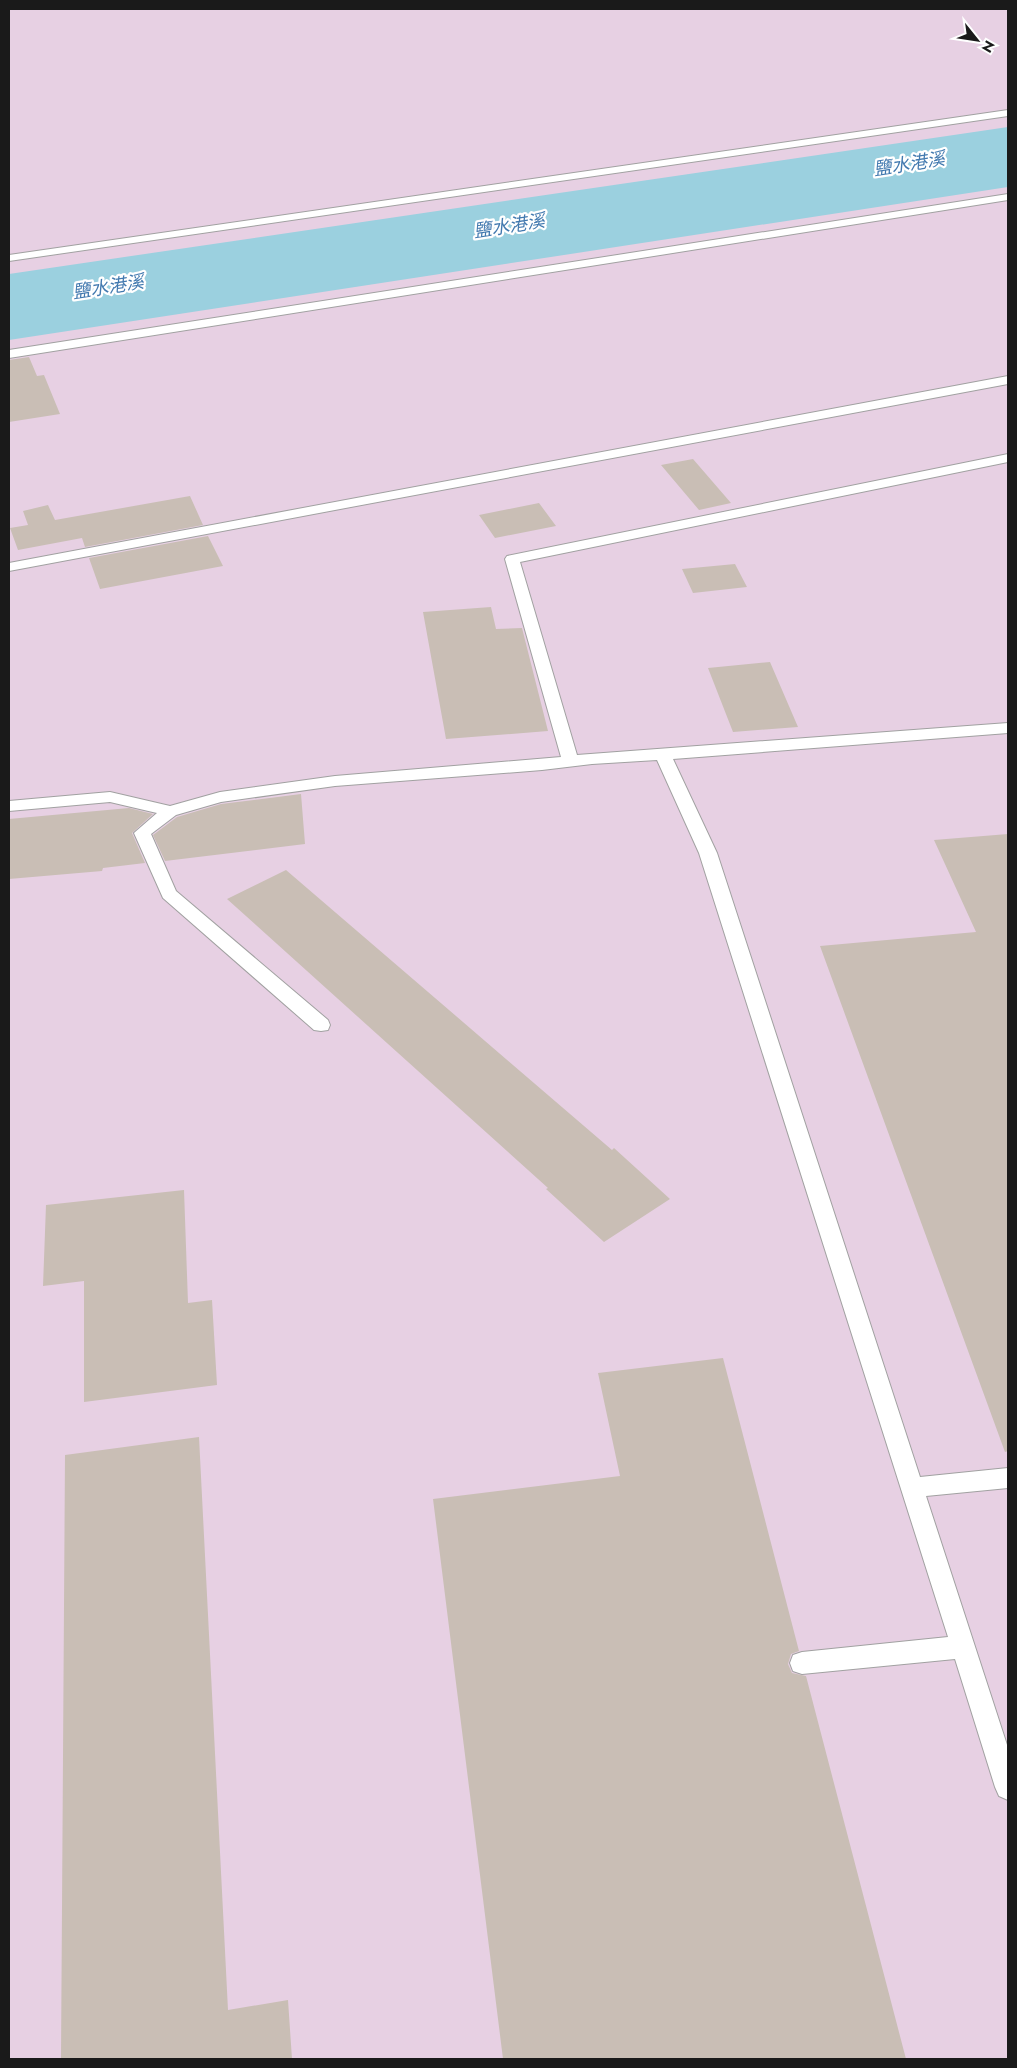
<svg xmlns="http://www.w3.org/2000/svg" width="1017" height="2068" font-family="Jost,'Noto Sans TC',sans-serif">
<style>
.industrial{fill:#e7d0e3}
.water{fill:#9bd0df}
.building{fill:#c9beb5}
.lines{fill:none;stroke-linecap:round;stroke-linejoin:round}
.lane-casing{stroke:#a1a1a1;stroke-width:2}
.lane{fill:#fff;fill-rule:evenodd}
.labels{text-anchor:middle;stroke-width:4.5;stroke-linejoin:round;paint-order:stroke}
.far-water-label{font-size:18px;font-style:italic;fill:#4279af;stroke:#fff}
</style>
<rect width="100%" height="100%" fill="#ede8df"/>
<path class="industrial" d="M9,9H1008V2059H9Z"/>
<path class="water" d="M1008,127V187L9,340V274Z"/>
<path class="building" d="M29,357L37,376L44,375L60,414L9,422V360Z
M693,459L731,503L699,510L661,465Z
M190,496L203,525L85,547L82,538L18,550L10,528L28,525L23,511L48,505L55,520Z
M539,503L556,526L495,538L479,515Z
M208,536L223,566L100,589L89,558Z
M735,564L747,587L693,593L682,569Z
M491,607L496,629L522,628L548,731L446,739L423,612Z
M770,662L798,727L733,732L708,668Z
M301,794L305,844L165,861L153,835L177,817L221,804Z
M129,808L153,814L132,833L145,863L103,868L102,871L9,879V819Z
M1008,834V1451L1005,1452L820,946L976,932L934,840Z
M286,870L612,1150L614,1148L670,1199L604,1242L546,1189L548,1188L227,899Z
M184,1190L188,1303L212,1300L217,1385L84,1402V1281L43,1286L46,1205Z
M723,1358L799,1651L791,1654L788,1664L792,1673L806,1676L906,2059H503L433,1499L620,1476L598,1373Z
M199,1437L228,2010L288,2000L292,2059H61L65,1455Z"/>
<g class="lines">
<g class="lane-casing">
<path id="lane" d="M1008,110V116L9,261V255Z
M1008,194V200L9,358V350Z
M1008,376V384L9,571V563Z
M1008,454V462L520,562L577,755L1008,723V733L673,759L717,853L920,1477L1008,1468V1488L926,1496L1008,1748V1800L999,1796L995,1787L955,1659L802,1674L793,1671L790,1663L793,1655L802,1652L948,1637L699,853L657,760L592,764L542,770L335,786L221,802L176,815L151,834L176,891L328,1020L330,1025L328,1030L321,1031L314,1030L163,898L134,833L157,813L110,802L9,811V801L110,792L170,806L220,792L335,776L561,757L505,559L507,556Z"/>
</g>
<use href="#lane" class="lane"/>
</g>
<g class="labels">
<g class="far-water-label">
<text transform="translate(909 164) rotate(-9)" y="6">鹽水港溪</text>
<text transform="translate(509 226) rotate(-9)" y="6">鹽水港溪</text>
<text transform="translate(108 287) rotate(-9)" y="6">鹽水港溪</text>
</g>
</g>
<rect width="1017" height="2068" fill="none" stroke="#1a1a1a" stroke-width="20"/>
<g transform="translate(977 40) rotate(120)" stroke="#ffffff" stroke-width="4" paint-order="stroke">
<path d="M0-4L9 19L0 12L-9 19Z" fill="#1a1a1a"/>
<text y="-8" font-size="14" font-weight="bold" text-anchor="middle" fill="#1a1a1a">N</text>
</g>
</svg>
